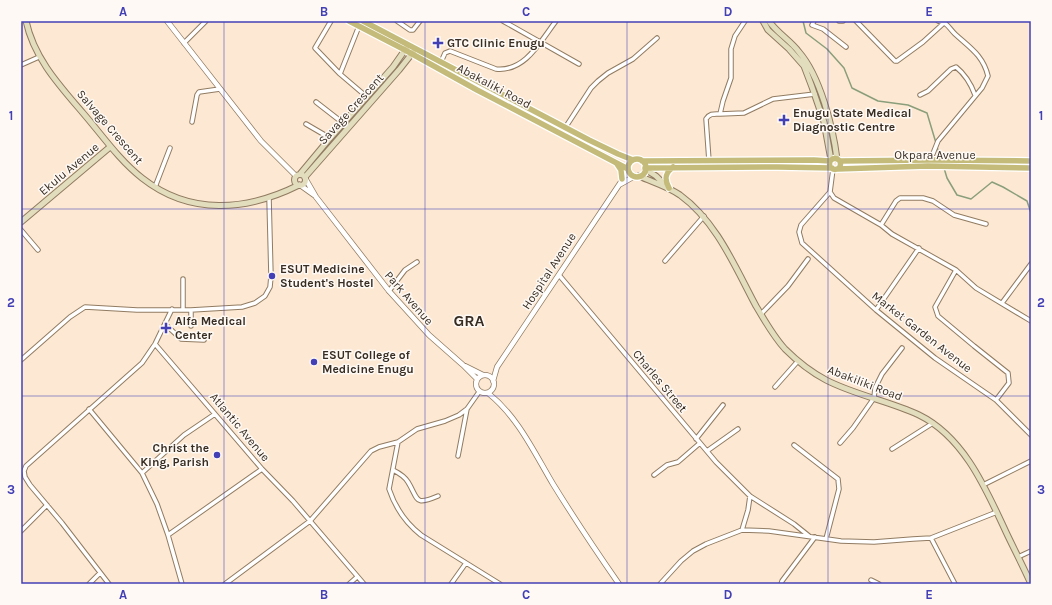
<svg xmlns="http://www.w3.org/2000/svg" width="1052" height="605" font-family="Karla,sans-serif">
<style>
.lines{fill:none;stroke-linecap:round;stroke-linejoin:round}
.stream{stroke:#8a9e7b;stroke-width:1.5}
.minor-casing{stroke:#917b62;stroke-width:5.5}
.tertiary-casing{stroke:#917b62;stroke-width:6}
.secondary-casing{stroke:#917b62;stroke-width:7}
.primary-casing{stroke:#fff;stroke-width:8}
.minor{stroke:#fff;stroke-width:3.5}
.tertiary{stroke:#fff;stroke-width:4.5}
.secondary{stroke:#e2ddbd;stroke-width:5}
.primary{stroke:#c4bb7a;stroke-width:5.5}
.grid{fill:none;stroke:#4340b6;stroke-width:1;stroke-opacity:0.55}
.poi-dot{fill:#4340b6;stroke:#fef9f4;stroke-width:1.5}
.labels{text-anchor:middle;stroke-width:3;stroke-linejoin:round;paint-order:stroke}
.poi-label{font-size:12px;font-weight:bold;fill:#372d23;stroke:#fef9f4;text-anchor:start}
.street-label{font-size:12px;fill:#372d23;stroke:#fef9f4}
.district-label{font-size:16px;font-weight:bold;fill:#372d23;stroke:#fef9f4}
.neatline{fill:none;stroke:#4340b6;stroke-width:1.5}
.grid-label{font-size:13px;text-anchor:middle;font-weight:bold;fill:#4340b6}
</style>
<rect width="100%" height="100%" fill="#fde9d3"/>
<g class="lines">
<path class="stream" d="M803,21L806,33L827,49L844,68L852,88L878,101L908,105L927,113L936,143
M937,147L941,159
M944,168L947,178L957,195L971,199L992,182L1003,187L1027,201L1031,213"/>
<g class="minor-casing">
<path id="minor" d="M331,21L315,48L340,74L367,97
M397,21L410,30H413L420,21
M503,21L579,64
M814,21L812,25L823,29L846,47
M839,21H843
M856,21L895,61H897L923,42L945,22
M184,43L206,21
M441,62L445,53L450,51L496,69C525,72 540,42 556,21
M21,65L39,57
M340,74L359,26
M920,95L928,91L951,69L956,67C966,75 971,84 975,95
M316,102L343,123
M720,114L744,113L773,99L815,94
M192,122L197,95L199,92L220,89
M306,124L330,138
M565,128L591,88L598,81L608,73L633,59L657,38
M709,161L706,119C710,113 714,114 720,114L723,101L731,78V49L735,36L745,21
M928,166L938,141L982,88L988,76C983,55 969,47 955,34C948,27 948,23 938,21
M833,169L830,192L834,198L881,225L892,234L956,270L976,288L1031,321
M155,187L170,148
M830,192L801,225L799,232L802,243L876,310L935,358L996,400L1031,435
M881,225L896,201L900,198H923L933,201L954,215L986,224
M21,230L38,250
M665,261L704,216
M956,270L935,307L938,316L974,346L1008,373L1009,383L996,400
M559,275L716,462L750,496L794,524L809,536
M183,279V310
M389,291L405,270L417,262
M1002,303L1031,264
M191,310V326
M876,310L919,248
M761,314L788,286L808,259
M165,324L181,339L204,340
M155,344L262,469L293,501L364,584
M21,360L70,317L85,307L137,310H191L242,307L255,303L265,296L270,287L271,276L269,198
M775,387L798,361
M89,409L142,473L157,504L168,535L182,584
M696,439L723,405
M398,442L389,489C395,507 407,524 421,535L500,584
M840,443L853,428L874,398L875,388L882,374L902,348
M794,445L838,479L839,489L826,539
M892,449L933,423
M707,451L738,429
M458,456L467,409
M393,470C399,473 405,477 408,482C419,500 414,506 438,496
M142,473L184,435L215,414
M654,475L667,465L678,462L700,443
M983,485L1031,461
M742,530L748,510L750,496
M21,531L47,505
M168,535L262,469
M931,538L955,584
M1018,557L1031,551
M871,580L879,584
M89,584L100,573
M109,584L62,523L30,485L25,477L24,471L26,466L142,363L155,344L172,309
M225,584L310,521L371,451L379,447L398,442L417,429L445,421L459,415L467,409L479,392
M349,584L357,577
M451,584L466,563
M660,584L681,561L693,551L706,544L742,530L769,531L841,541L874,542L913,539L931,538L997,512
M781,584L782,581L815,537"/>
</g>
<g class="tertiary-casing">
<path id="tertiary" d="M167,21L261,141L296,176
M305,178L316,197L389,291L429,335L463,365L477,379
M300,185L314,195
M619,185L635,176
M465,366L483,375
M476 384a9 9 0 1 1 18 0a9 9 0 1 1-18 0Z
M493,381L497,367L629,170
M488,393C518,417 534,452 553,484C574,518 596,551 619,584"/>
</g>
<g class="secondary-casing">
<path id="secondary" d="M26,21C34,58 59,85 83,113C102,135 119,160 142,178C190,216 247,211 299,185
M763,21L768,30L789,49L804,66L812,87L824,122L831,160
M769,21C777,33 790,40 799,52C820,76 833,127 837,159
M645,169L656,176L666,186
M300,174L330,138L393,67L407,47
M294.5 180a5.5 5.5 0 1 1 11 0a5.5 5.5 0 1 1-11 0Z
M639,176C652,182 667,186 680,195C717,222 735,267 756,306C765,321 773,336 785,349C797,361 811,372 826,380C855,395 889,401 919,415C964,437 986,489 1006,532C1014,549 1023,566 1031,584
M305,177L399,70L414,51
M21,222L110,147"/>
</g>
<g class="primary-casing">
<path id="primary" d="M349,21L405,50L477,90L628,169
M363,21L589,140L618,154L633,160
M829.5 164a5.5 5.5 0 1 1 11 0a5.5 5.5 0 1 1-11 0Z
M628 168a9 9 0 1 1 18 0a9 9 0 1 1-18 0Z
M642,161L814,160L830,161
M840,161L931,160L1031,161
M617,164L621,170L622,179
M645,168L778,167L832,168
M838,169L928,166L1031,168
M669,188C664,179 665,173 673,167"/>
</g>
<use href="#minor" class="minor"/>
<use href="#tertiary" class="tertiary"/>
<use href="#secondary" class="secondary"/>
<use href="#primary" class="primary"/>
</g>
<path class="grid" d="M224,21V584M425,21V584M627,21V584M828,21V584M21,209H1031M21,396H1031"/>
<g class="poi-dot">
<path d="M436 37h4v4h4v4h-4v4h-4v-4h-4v-4h4z"/>
<path d="M782 114h4v4h4v4h-4v4h-4v-4h-4v-4h4z"/>
<circle cx="272" cy="276" r="4"/>
<path d="M164 322h4v4h4v4h-4v4h-4v-4h-4v-4h4z"/>
<circle cx="314" cy="362" r="4"/>
<circle cx="217" cy="455" r="4"/>
</g>
<g class="labels">
<g class="poi-label">
<text x="447" y="47">GTC Clinic Enugu</text>
<text x="793" y="117">Enugu State Medical<tspan x="793" dy="14">Diagnostic Centre</tspan></text>
<text x="280" y="273">ESUT Medicine<tspan x="280" dy="14">Student's Hostel</tspan></text>
<text x="175" y="325">Alfa Medical<tspan x="175" dy="14">Center</tspan></text>
<text x="322" y="359">ESUT College of<tspan x="322" dy="14">Medicine Enugu</tspan></text>
<text x="209" y="452" text-anchor="end">Christ the<tspan x="209" dy="14">King, Parish</tspan></text>
</g>
<g class="street-label">
<text transform="translate(494 86) rotate(28)" y="4">Abakaliki Road</text>
<text transform="translate(351 109) rotate(-48)" y="4">Savage Crescent</text>
<text transform="translate(110 127) rotate(49)" y="4">Salvage Crescent</text>
<text x="935" y="159">Okpara Avenue</text>
<text transform="translate(69 169) rotate(-40)" y="4">Ekulu Avenue</text>
<text transform="translate(549 271) rotate(-57)" y="4">Hospital Avenue</text>
<text transform="translate(409 298) rotate(49)" y="4">Park Avenue</text>
<text transform="translate(922 332) rotate(38)" y="4">Market Garden Avenue</text>
<text transform="translate(660 381) rotate(50)" y="4">Charles Street</text>
<text transform="translate(865 383) rotate(21)" y="4">Abakiliki Road</text>
<text transform="translate(240 427) rotate(50)" y="4">Atlantic Avenue</text>
</g>
<g class="district-label">
<text x="469" y="326">GRA</text>
</g>
</g>
<rect width="1052" height="605" fill="none" stroke="#fef9f4" stroke-width="44"/>
<rect x="22" y="22" width="1008" height="561" class="neatline"/>
<g class="grid-label">
<text x="123" y="16">A</text>
<text x="324" y="16">B</text>
<text x="526" y="16">C</text>
<text x="728" y="16">D</text>
<text x="929" y="16">E</text>
<text x="11" y="120">1</text>
<text x="1041" y="120">1</text>
<text x="11" y="307">2</text>
<text x="1041" y="307">2</text>
<text x="11" y="494">3</text>
<text x="1041" y="494">3</text>
<text x="123" y="599">A</text>
<text x="324" y="599">B</text>
<text x="526" y="599">C</text>
<text x="728" y="599">D</text>
<text x="929" y="599">E</text>
</g>
</svg>
